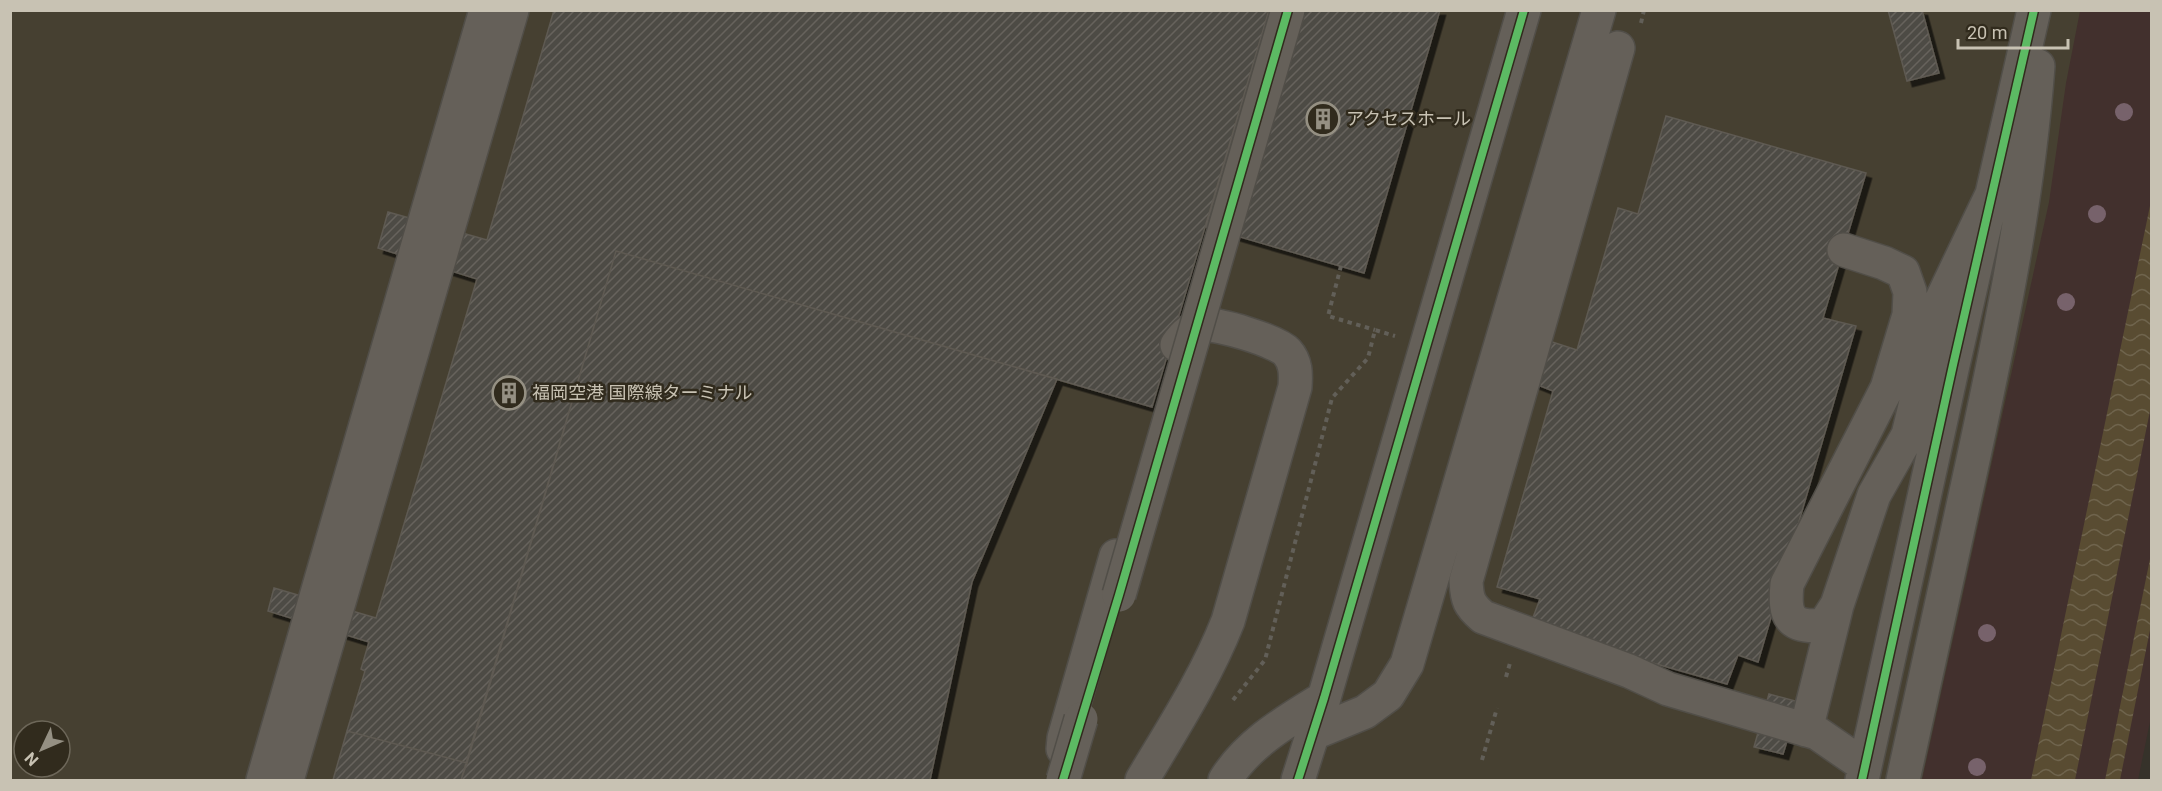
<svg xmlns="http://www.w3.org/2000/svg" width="2162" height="791" font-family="Roboto,'Noto Sans JP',sans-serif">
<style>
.airport{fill:#464031;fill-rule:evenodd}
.grass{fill:#42302d}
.water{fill:url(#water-waves)}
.building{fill:url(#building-hatch);stroke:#5e5a52;stroke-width:1.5;filter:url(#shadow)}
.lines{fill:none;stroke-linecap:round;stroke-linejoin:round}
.minor-casing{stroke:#514e48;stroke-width:36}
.path{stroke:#625f58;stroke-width:4;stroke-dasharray:4.5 4.5;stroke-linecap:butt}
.minor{stroke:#656059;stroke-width:33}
.minor-bridge-casing{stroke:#514e48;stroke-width:36;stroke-linecap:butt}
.minor-bridge{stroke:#656059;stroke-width:33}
.cycleway-casing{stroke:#312b1d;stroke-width:11}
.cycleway{stroke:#5cba63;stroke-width:8}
.tree{fill:#77626b}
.labels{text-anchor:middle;stroke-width:5;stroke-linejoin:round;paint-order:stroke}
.poi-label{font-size:18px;fill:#c8c2b3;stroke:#312b1d;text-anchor:start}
</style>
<defs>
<pattern id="water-waves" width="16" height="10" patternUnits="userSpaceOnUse" patternTransform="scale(1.5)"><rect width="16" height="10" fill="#594c32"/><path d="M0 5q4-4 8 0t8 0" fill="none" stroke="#6f644d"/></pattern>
<pattern id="building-hatch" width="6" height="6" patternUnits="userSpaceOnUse" patternTransform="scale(1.5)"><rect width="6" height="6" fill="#4e4b44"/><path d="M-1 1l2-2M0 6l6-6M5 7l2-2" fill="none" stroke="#66635d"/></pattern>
<filter id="shadow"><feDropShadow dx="5.5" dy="5.5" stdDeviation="0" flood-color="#0009"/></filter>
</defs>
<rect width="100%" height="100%" fill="#36322a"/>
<path class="airport" d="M10,11H2151L2039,780H11ZM24,731H60V767H24Z"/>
<path class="grass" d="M2080,11H2151L2152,712L2138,780H1922L2049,202L2066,83Z"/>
<path class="water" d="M2151,201V406L2075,780H2031Z
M2151,554V625L2120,780H2105Z"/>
<path class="building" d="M554,10H1269L1152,407L616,251L467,763L347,731L365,671L361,669L369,642L268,611L274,588L376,618L477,279L378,248L388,212L487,240Z
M1269,10H1440L1364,273L1206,227Z
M1888,10H1922L1939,73L1907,81Z
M1666,116L1866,173L1823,318L1856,326L1758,662L1738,655L1727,684L1529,628L1540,599L1497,587L1553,391L1533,383L1546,340L1577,350L1618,208L1638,214Z
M616,251L1057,379L972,582L930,780H461Z
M1769,694L1799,702L1783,754L1754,747Z
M347,731L467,763L461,780H333Z"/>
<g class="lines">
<g class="minor-casing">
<path id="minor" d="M1618,48L1466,581C1467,600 1469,605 1483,617L1629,671L1668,689L1817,733L1865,766
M1844,250L1884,263L1903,272L1910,292L1909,315L1887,388L1787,584C1784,616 1789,629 1824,625L1837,605L1874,495L1908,435L1940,303L1993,192
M1806,730L1837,605
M1314,733L1365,712L1388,695L1407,664L1599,10
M1063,749L1064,738L1116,556
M263,780L486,10
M287,780L512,10
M1142,780C1173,728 1206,677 1228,621L1295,387C1296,374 1296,362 1287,352C1277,341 1217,323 1203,325C1191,328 1183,336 1177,345
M1225,780C1249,742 1287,721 1324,698
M1298,780L1324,698L1524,10
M1862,780L1953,365L2034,10
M1903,780C1926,674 1949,567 1973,460C2001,330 2028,200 2038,66"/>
</g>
<path class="path" d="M1641,23L1644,10
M1341,266L1328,316L1375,330
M1506,677L1510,663
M1233,700L1265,660L1332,398L1368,358L1375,330L1395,336
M1482,760L1497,708"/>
<use href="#minor" class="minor"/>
<g class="minor-bridge-casing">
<path id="minor-bridge" d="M1119,595L1288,10
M1063,780L1081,719"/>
</g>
<use href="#minor-bridge" class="minor-bridge"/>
<g class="cycleway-casing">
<path id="cycleway" d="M1063,780L1119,595L1288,10
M1298,780L1324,698L1524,10
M1862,780L1953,365L2034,10"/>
</g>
<use href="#cycleway" class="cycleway"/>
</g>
<g class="tree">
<circle cx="2124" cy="112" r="9"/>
<circle cx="2097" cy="214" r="9"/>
<circle cx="2066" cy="302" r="9"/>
<circle cx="1987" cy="633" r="9"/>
<circle cx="1977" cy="767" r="9"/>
</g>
<defs>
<g id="building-ring" transform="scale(1.725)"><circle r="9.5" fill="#312b1d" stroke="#959083" stroke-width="1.5"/><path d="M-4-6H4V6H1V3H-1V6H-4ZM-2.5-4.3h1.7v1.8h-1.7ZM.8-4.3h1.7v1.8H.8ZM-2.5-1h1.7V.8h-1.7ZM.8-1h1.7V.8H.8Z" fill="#959083"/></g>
</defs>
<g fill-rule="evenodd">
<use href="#building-ring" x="1323" y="119"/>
<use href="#building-ring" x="509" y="393"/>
</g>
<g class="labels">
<g class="poi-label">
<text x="1346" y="125">アクセスホール</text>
<text x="532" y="399">福岡空港 国際線ターミナル</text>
</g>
</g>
<rect width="2162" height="791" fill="none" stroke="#c8c2b3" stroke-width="24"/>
<g transform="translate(42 749) rotate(226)"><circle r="28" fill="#312b1d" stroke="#6d6759" stroke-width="1.5"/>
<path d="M0-4.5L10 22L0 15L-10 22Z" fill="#959083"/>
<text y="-9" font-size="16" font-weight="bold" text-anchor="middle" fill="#c8c2b3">N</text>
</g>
<path d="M1958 39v9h110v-9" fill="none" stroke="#c8c2b3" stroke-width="3"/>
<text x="1967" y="39" font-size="18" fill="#c8c2b3" stroke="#312b1d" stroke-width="4.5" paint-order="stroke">20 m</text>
</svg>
